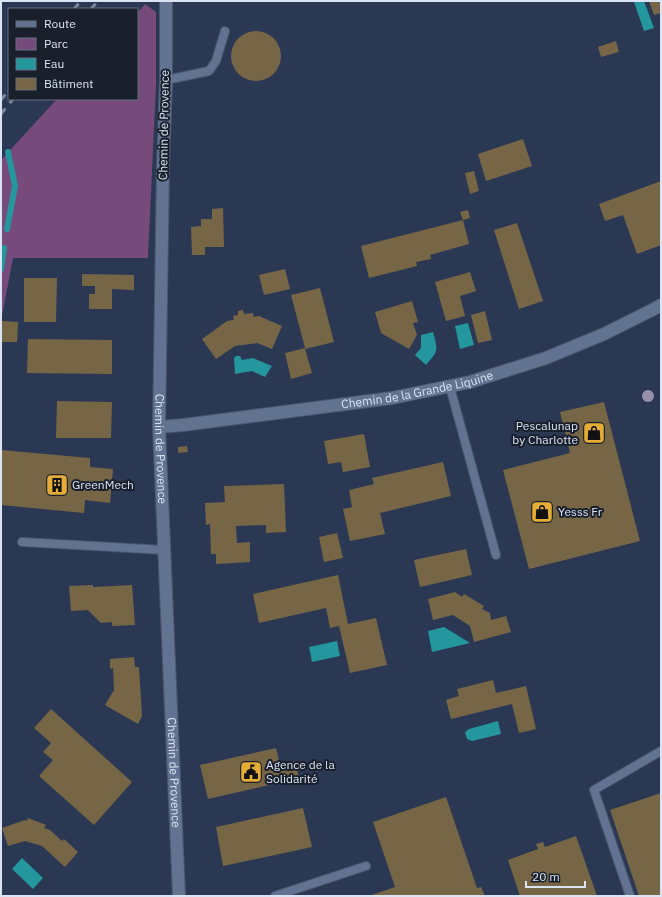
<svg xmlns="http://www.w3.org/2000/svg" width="662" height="897" font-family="'IBM Plex Sans',sans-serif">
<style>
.green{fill:#764b7c}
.water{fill:#24969d}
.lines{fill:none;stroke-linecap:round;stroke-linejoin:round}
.stream{stroke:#24969d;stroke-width:6}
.building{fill:#776646}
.lane-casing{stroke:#4a566d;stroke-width:10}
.street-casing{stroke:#4a566d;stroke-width:14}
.lane{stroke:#627391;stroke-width:8}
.street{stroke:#627391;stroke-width:12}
.rail{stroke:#7c889e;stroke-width:3;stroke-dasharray:7 7;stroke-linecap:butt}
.tree{fill:#988fad}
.labels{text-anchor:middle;stroke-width:4;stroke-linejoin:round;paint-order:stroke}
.street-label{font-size:12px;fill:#dbe4f5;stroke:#19202c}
.poi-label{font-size:12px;fill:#dbe4f5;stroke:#19202c;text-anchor:start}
</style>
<rect width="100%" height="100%" fill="#2a3853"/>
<path class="green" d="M145,4L156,12V85L148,258H13L1,321V160L57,99H137V13Z"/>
<path class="water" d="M637,1H644L654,28L644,31L634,2Z
M468,323L474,345L460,349L455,326Z
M433,332C438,351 439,350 426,365L415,355L421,348V335Z
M236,356H240L242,360L253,358L272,366L265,377L252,371L235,374L234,358Z
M444,627L470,643L432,652L428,631Z
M337,641L340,656L312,662L309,647Z
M498,721L501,734L472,741L467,739L465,732L469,729Z
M22,858L43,878L33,889L12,869Z"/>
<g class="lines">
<path class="stream" d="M7,229L15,186L8,152
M1,269L4,248"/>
</g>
<path class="building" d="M649,1H661V13L654,15Z
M231 56a25 25 0 1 1 50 0a25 25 0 1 1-50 0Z
M616,41L619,52L601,57L598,47Z
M523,139L532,166L486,181L478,154Z
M474,171L479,191L470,194L465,173Z
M661,181V245L637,254L623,215L605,221L599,204Z
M223,208L224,247H205V255H192L191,227L201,226V219H212V209Z
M468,210L470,218L463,220L469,244L430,255L431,259L416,262L417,266L369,278L361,246L463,220L460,212Z
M517,223L543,301L519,309L494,230Z
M285,269L290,289L264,295L259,275Z
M470,272L476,291L460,296L465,316L446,321L435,282Z
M82,274L134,275V290L112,289V309H89V294H95V286H82Z
M24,278H57L56,322H24Z
M320,288L334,342L305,349L312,373L291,379L285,353L305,348L291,295Z
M412,301L418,322L413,323L417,335L409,349L381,333L375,312Z
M243,310L244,314L253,313L254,317L259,316L282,326L272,349L257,343L235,346L216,359L202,339L227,321L234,320L233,316L238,315V311Z
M485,311L492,340L478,343L471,315Z
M1,321L18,322L17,342H1Z
M28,339L112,340V374L27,373Z
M57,401L112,402L111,438H56Z
M604,402L640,541L529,569L503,470L570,453L560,412Z
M364,434L370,467L343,472L341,462L328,464L324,441Z
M187,446L188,452L178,453V447Z
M1,450L90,458V467L113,469L110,503L85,500L84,513L1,505Z
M443,462L451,496L380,513L385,534L350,541L343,509L352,507L349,490L374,484L372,478Z
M284,484L286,532L266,533V525L236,526L237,543L250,542V562L216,564V554H211L210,524L206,525L205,503L225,502L224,486Z
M337,533L343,558L324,562L319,537Z
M466,549L472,575L420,587L414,560Z
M338,575L348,624L376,618L387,665L350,673L339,626L330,628L326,608L259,623L253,594Z
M93,585V587L132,585L135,625L112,626V622L101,623L88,610L71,611L69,586Z
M455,592L462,597L464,594L484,606L482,609L490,613L491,620L506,616L511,632L474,642L470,626L453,615L433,620L428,599Z
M134,657L135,667H139L142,716L138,724L105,705L114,690L113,668L110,669V659Z
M493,680L496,693L526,686L536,729L519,733L512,704L451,719L446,700L459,696L457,689Z
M51,709L132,782L94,825L39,776L53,760L43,752L51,743L34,728Z
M276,748L280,765L295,761L299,778L208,799L200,765Z
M661,793V896H639L610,810Z
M446,797L477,888L481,887L485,896H369L395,887L373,822Z
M303,808L312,847L223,866L216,827Z
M28,818L46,825L44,828L50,830L62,841L64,839L78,852L65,867L42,846L25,841L8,846L2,828L25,820L27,821Z
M576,836L597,896H520L508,860L538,849L536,844L543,842L545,847Z"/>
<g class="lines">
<g class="lane-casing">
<path id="lane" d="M166,80L209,71L216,61L225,31
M450,387L496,555
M22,542L165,550
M275,896L366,866
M630,896L594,790L661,751"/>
</g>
<g class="street-casing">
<g id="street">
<path id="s1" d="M166,1V80L163,168L159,427L179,896"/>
<path id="s2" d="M159,427L183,425L392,398L470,382L546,358L604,334L652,310L661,305"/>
</g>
</g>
<use href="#lane" class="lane"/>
<use href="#street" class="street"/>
<path class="rail" d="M74,9L81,1
M91,9L98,1
M1,100L9,90
M1,114L13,99"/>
</g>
<circle class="tree" cx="648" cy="396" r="6"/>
<defs>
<g id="shop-square" transform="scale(1.15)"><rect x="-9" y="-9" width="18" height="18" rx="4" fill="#e5ad35" stroke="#19202c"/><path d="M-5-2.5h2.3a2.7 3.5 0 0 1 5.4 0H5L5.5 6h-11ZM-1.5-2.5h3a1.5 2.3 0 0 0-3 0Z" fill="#111"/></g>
<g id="building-square" transform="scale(1.15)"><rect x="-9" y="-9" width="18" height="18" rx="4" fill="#e5ad35" stroke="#19202c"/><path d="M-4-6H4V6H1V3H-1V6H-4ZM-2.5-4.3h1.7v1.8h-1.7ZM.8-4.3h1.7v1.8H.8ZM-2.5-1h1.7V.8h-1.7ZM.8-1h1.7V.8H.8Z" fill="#111"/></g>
<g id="civic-square" transform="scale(1.15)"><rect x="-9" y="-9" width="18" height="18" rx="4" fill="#e5ad35" stroke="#19202c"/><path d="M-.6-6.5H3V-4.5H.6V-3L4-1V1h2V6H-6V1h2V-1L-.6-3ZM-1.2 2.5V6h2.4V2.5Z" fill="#111"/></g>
</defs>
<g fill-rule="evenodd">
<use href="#shop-square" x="594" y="433"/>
<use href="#building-square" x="57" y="485"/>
<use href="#shop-square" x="542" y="512"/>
<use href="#civic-square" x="251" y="772"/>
</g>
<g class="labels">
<g class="street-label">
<text transform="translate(164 125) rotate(-89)" y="4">Chemin de Provence</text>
<text dy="4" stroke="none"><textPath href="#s2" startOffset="261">Chemin de la Grande Liquine</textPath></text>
<text dy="4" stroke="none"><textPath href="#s1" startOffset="448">Chemin de Provence</textPath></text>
<text dy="4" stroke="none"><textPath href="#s1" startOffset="772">Chemin de Provence</textPath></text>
</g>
<g class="poi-label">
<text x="578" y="430" text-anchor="end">Pescalunap<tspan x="578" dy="14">by Charlotte</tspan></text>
<text x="72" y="489">GreenMech</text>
<text x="558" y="516">Yesss Fr</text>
<text x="266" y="769">Agence de la<tspan x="266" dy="14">Solidarité</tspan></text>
</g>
</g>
<rect width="662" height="897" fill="none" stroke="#dbe4f5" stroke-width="4"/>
<rect x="8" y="8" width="130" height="92" fill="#19202c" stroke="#676e7c"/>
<rect x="16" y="21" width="20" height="6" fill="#627391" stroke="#676e7c"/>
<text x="44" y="28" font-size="12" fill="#dbe4f5">Route</text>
<rect x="16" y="38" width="20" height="12" fill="#764b7c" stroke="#676e7c"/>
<text x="44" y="48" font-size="12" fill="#dbe4f5">Parc</text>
<rect x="16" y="58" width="20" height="12" fill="#24969d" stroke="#676e7c"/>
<text x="44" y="68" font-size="12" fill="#dbe4f5">Eau</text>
<rect x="16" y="78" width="20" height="12" fill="#776646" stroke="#676e7c"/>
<text x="44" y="88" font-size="12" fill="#dbe4f5">Bâtiment</text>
<path d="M526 881v6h59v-6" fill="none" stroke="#dbe4f5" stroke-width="2"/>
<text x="532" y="881" font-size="12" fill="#dbe4f5" stroke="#19202c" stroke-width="3" paint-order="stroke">20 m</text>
</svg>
